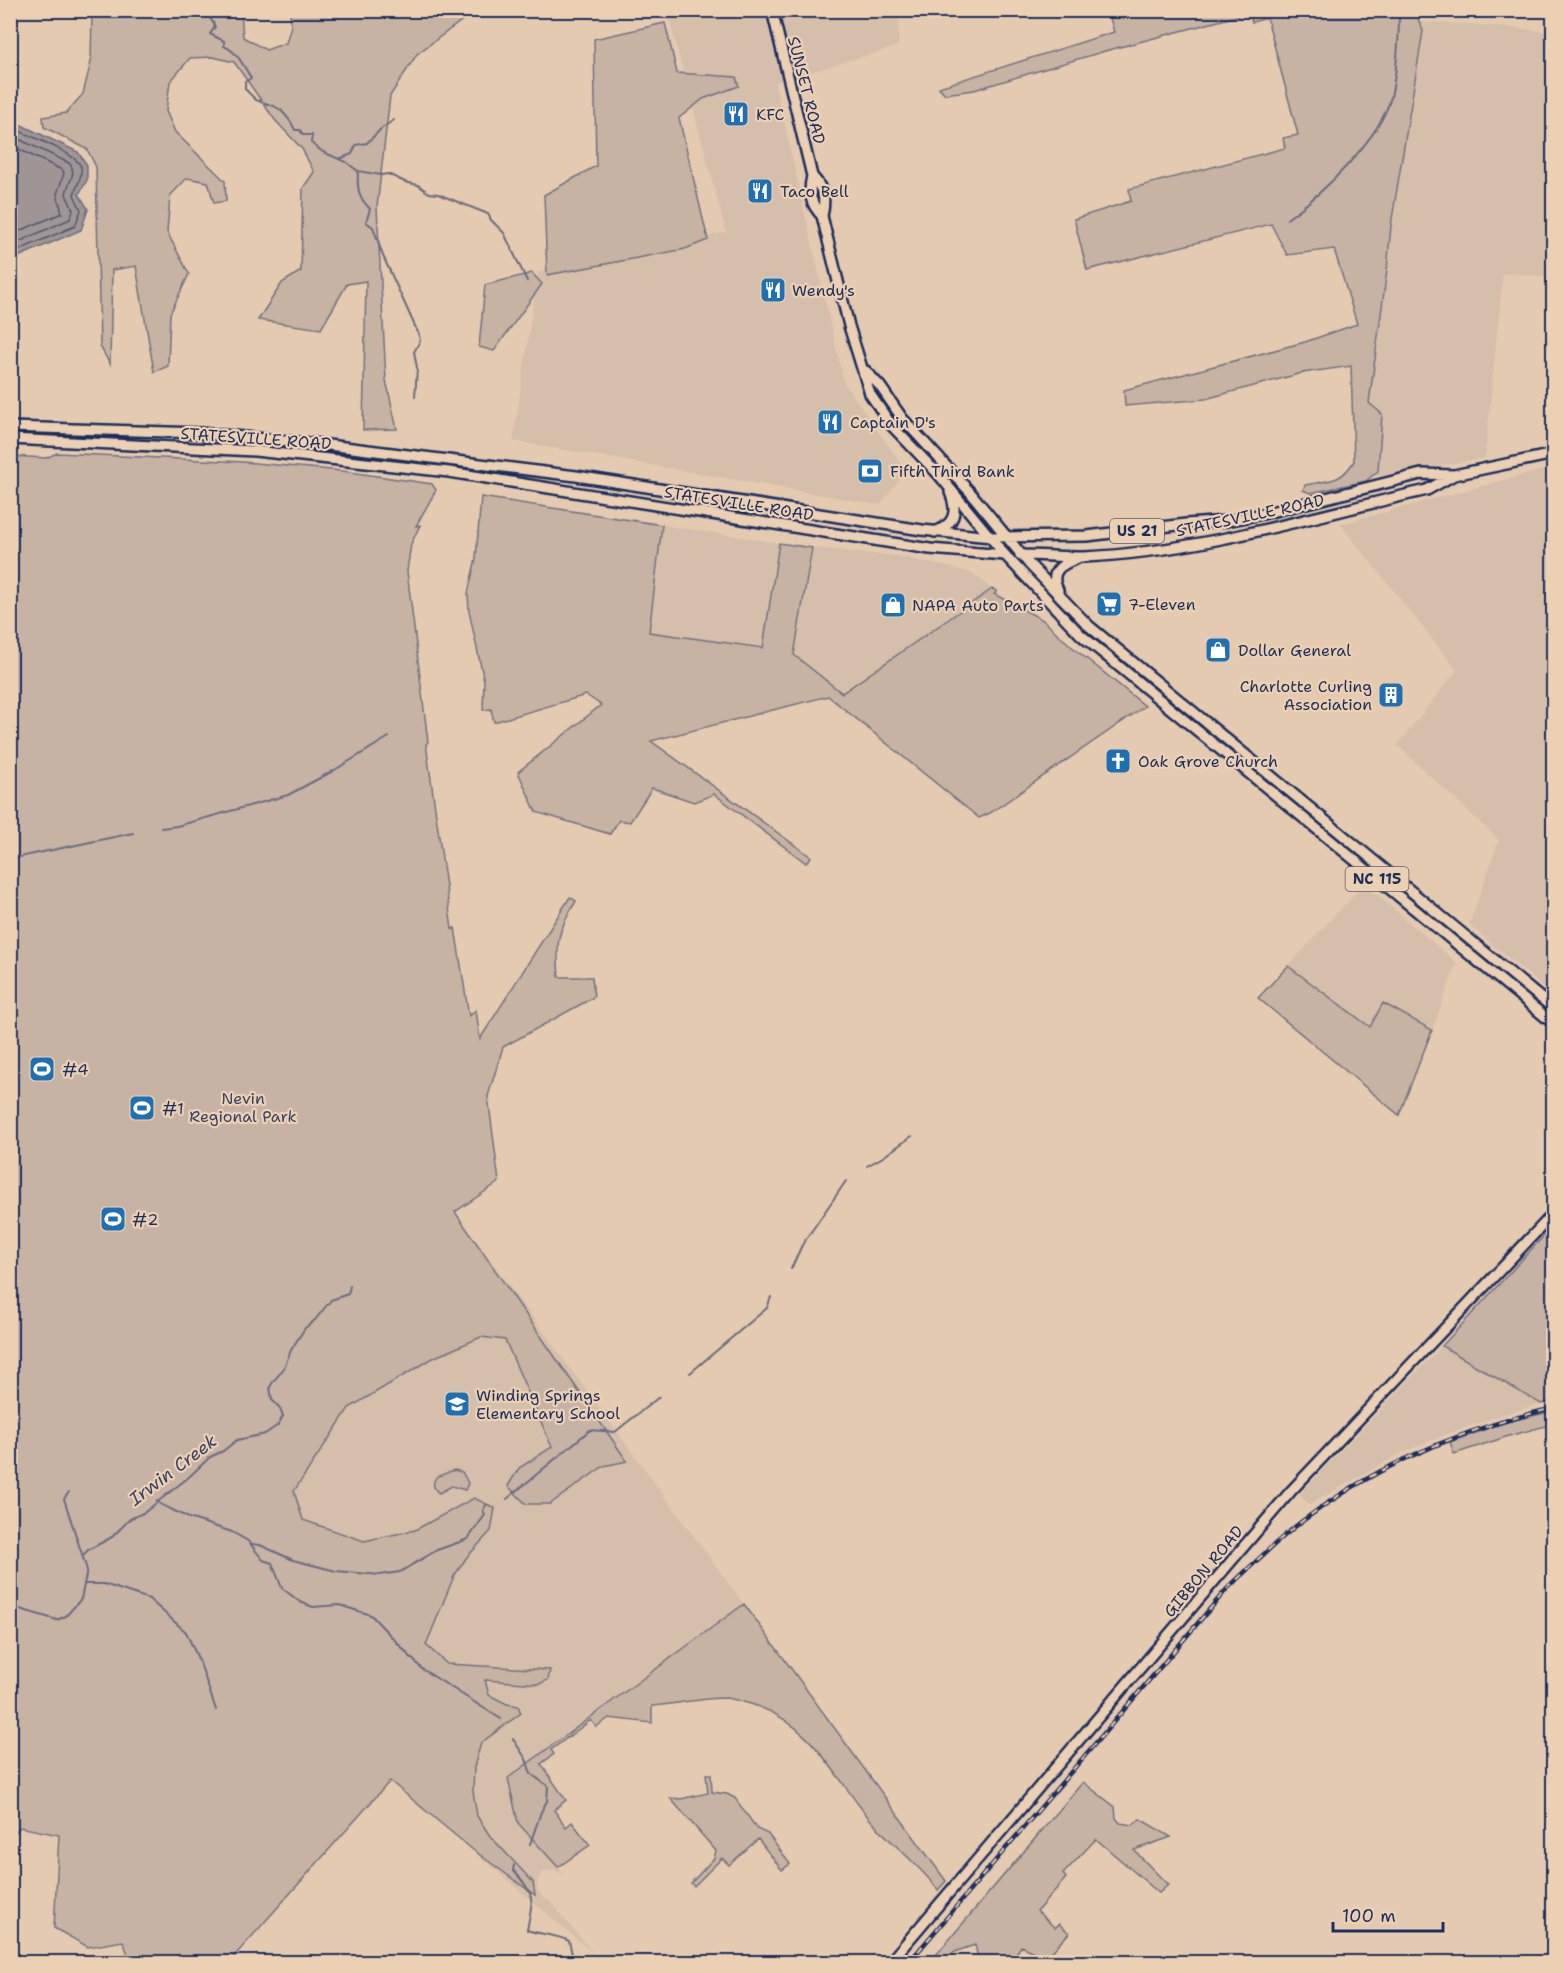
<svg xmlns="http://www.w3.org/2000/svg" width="1564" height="1973" font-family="'Shantell Sans',sans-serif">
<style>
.built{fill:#d5bfaa}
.green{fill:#c6b3a4;stroke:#707181;stroke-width:1.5}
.water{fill:#9f9595;stroke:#6a6c7f;stroke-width:1.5}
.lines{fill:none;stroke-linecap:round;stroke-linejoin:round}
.shore{stroke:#505874;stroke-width:1.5}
.stream{stroke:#6a6c7f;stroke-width:2}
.secondary-casing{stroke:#1b2f5e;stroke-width:14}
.primary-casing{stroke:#1b2f5e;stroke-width:14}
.secondary{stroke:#ecd0b3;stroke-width:9}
.primary{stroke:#ecd0b3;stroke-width:9}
.rail-casing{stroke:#1b2f5e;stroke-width:4.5}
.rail{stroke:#ecd0b3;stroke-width:2;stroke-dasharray:7;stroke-linecap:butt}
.labels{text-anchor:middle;stroke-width:4.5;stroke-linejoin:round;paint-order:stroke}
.shield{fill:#ecd0b3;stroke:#5a5f78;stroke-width:1.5}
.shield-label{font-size:15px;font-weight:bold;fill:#1b2f5e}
.street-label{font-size:16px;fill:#1b2f5e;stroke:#ecd0b3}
.poi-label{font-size:16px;fill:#1b2f5e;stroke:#ecd0b3;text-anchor:start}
.park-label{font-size:16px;fill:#354368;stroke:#ecd0b3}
.water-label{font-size:18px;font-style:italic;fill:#354369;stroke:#ecd0b3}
</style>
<rect width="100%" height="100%" fill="#e4cab0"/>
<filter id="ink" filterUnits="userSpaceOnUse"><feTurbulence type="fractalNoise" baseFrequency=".0167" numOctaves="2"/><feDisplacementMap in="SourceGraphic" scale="12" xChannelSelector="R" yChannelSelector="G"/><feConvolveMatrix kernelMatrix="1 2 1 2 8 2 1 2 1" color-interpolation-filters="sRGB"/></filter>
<g filter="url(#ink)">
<path class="built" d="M667,11H899L898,46L775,83L844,383L906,471L880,505L513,441L538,272L726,232Z
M1420,22L1472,24L1553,32V277L1503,273L1485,458L1355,480L1382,263Z
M1553,467H1554L1553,995L1469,925L1499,840L1397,745L1457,670L1340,524Z
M662,525L779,543L763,648L649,632Z
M812,548L897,556L953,568L972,573L992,589L842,693L794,655Z
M1364,884L1457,963L1432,1030L1383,1003L1370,1027L1288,966Z
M455,1212L744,1604L509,1778L552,1859L563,1874L554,1870L543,1872L537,1881L538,1891L543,1897L550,1901L593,1953L390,1780L179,1596Z
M1442,1346L1541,1404L1504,1414L1447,1434L1399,1454L1309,1505L1299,1494Z"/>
<path class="green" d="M92,11H241L243,37L266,50L286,43L291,26L290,11H479L472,13L417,54L390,96L377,207L386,380L397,429L363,430L366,281L347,284L321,329L258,320L282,283L301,271L303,188L314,172L302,149L275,120L234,62L213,57L190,58L170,82L166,111L175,132L225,181L226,201L214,203L208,182L187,178L170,196L167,232L189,274L170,314L168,366L154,372L136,266L112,270L110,364L100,346L96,167L87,149L44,127L43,117L66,113L83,94L91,62Z
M1108,11H1415L1423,31L1391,225L1387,270L1369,403L1382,414L1378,471L1366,481L1310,493L1303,490L1305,485C1329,480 1341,483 1354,461L1351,366L1302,373L1205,399L1125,406L1124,390L1305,342L1357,324L1334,249L1287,255L1271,224L1087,270L1074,219L1131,201L1129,189L1285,148L1283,138L1298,135L1267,18L1252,22L1249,13L1105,51L974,90L945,94L939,87L1114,32Z
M665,23L677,73L736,77L739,86L703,99L679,118L708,240L685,249L547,275L544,195L596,166L594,39Z
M532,273L542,284L494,351L479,347L485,285Z
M57,453L243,462L342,471L432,484L436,490L416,526L420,525L411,544L407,571L428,742L426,744L452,929L455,928L469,1016L476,1010L480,1039L570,897L576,901C557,932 556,941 559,977H592L594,997L503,1047L488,1096L499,1182L455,1212L627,1461L604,1466L550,1504H526L508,1486L519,1468L552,1447L505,1340L481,1337L433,1358L349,1408L294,1491L303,1520L364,1541L415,1530L474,1498L495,1508L491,1531L467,1557L454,1576L426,1645L447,1664L550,1670L548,1680L539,1684L485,1680L489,1695L507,1704L518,1706L521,1713L481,1743L474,1767L473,1791L477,1816L490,1836L533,1882L535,1895L473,1850L390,1781L229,1962H131L123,1941L88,1947L54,1928L59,1835L20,1827L11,1837L10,456L46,458Z
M481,497L662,525L649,632L763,648L779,543L812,548L794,655L842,693L992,589L997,591L994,594L1043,620L1071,646L1145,706L990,813L979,818L828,696L651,741L811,857L806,863L714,794L694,802L652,788L630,822L619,820L610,834L536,812L518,772L601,705L586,695L494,722L491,709L483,710L484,681L469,611L468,593L476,558Z
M1288,966L1370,1027L1383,1003L1432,1030L1399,1115L1258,998Z
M1553,1226V1401L1541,1404L1442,1346Z
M1553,1411V1424L1512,1435L1454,1454L1450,1442L1507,1422Z
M454,1470L462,1472L468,1483L465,1490L452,1486L439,1493C433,1488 432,1484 436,1477Z
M744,1604L946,1881L938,1890C918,1863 890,1843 868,1817C833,1774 813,1726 757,1706C747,1703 736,1699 726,1698C702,1698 676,1704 652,1706V1723L609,1718L596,1727L591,1720L551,1750L554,1754L541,1764L566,1800L554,1810L566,1827L572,1822L590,1845L558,1867L518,1823L508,1778Z
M706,1774H711L712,1792L727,1794L735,1798L757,1829L768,1834L790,1864L782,1870L758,1839L729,1865L722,1858L694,1886L691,1883L714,1858L716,1851L670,1798L681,1799L708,1793Z
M1083,1782L1115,1807L1116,1818L1120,1823L1133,1825L1140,1819L1171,1837L1134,1850L1168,1885L1159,1893L1096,1839L1063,1874L1066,1878L1037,1911L1055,1928L1059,1924L1069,1933L1046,1958L1021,1946L1011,1962H979L975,1945L957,1951L937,1962H930Z"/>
<path class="water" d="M11,120L78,152L87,165V180L79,194L88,209L81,230L18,257H11Z"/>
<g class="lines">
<path class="shore" d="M10,127C25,134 77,153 81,167C83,177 76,186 74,195L81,210L75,226L17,251H10
M10,135L69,163C78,174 68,181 66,194L73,210L70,219L16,243L10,244
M10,145L62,170L64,173L57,194L62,213L10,235"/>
<path class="stream" d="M198,10C205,15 213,18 215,27L210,34L224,41V46C238,52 243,65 251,78L245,82V89L256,100L274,106L281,110L291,122L295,130H300L303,135H312L311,143L323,152L346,162L358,171L381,175L388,174L405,182L418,185L429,193L438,194L488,214L491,220L504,233L527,281
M339,159L352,154L356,145L367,143L382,128L394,120
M358,172C357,188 358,197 370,209L366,222L373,227L383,256L419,335L420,341L414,352L417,368L415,397
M1287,219C1321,195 1380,139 1391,97C1397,70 1399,39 1399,10
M161,828L177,826L288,795L333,771L389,737
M10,859L133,833
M867,1166L883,1157L912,1136
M791,1269L802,1245L846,1181
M690,1373L767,1308L771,1297
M507,1499L590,1430L615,1432L659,1397
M157,1501L160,1504L189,1518L232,1532L248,1541L263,1560L272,1563L282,1588L300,1602L313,1607L339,1605L371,1615L422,1669L501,1719
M251,1544L260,1545L293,1560L336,1571L380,1575L400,1572L437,1550L468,1539L485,1515L483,1510L486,1505
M83,1555L88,1550L112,1537L130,1519L145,1512L190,1476L210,1457L223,1451L237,1440L265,1434L278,1425L283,1416L279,1407L272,1400L270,1387L273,1382L284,1368L291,1350L305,1328L315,1320L331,1300L348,1294L350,1286
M85,1584H104L149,1599L186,1632L200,1663L216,1710
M10,1603L13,1607L57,1620L66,1616L81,1599L87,1570L64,1499L69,1492
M513,1739L526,1759L531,1774L548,1786L547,1801L541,1812L530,1844
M514,1865L513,1870C536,1895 533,1898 527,1930C541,1935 556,1934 569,1941L572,1954L569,1962"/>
<g class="secondary-casing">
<path id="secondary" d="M10,427L200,433L320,444L576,476L922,530L991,537
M10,439L255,451L449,472L930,549L1005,555
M890,1962L1291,1491L1554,1213"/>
</g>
<g class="primary-casing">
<path id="primary" d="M772,10L812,176C824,189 826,199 822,216L849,326L870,394L892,426L939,475L1005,555L1081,635L1554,1024
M812,176C808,193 810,203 822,216
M866,371L880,386L902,418L970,492L1029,564L1089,626L1554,1009
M935,532C955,524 958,512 950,492
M991,537L1087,536L1186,524L1227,521L1263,514L1421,474L1454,475L1554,454
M1020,555C1041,555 1063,557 1084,557C1200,552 1314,516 1427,490L1454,475
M1058,590C1048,571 1062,564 1078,558"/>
</g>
<use href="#secondary" class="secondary"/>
<use href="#primary" class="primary"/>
<g class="rail-casing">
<path id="rail" d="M909,1962L1226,1590C1250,1567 1274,1543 1301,1522C1376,1465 1462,1429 1554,1408"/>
</g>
<use href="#rail" class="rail"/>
</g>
</g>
<defs>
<g id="restaurant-square" transform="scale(1.35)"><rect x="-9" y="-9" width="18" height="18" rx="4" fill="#1f6fb2" stroke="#ecd0b3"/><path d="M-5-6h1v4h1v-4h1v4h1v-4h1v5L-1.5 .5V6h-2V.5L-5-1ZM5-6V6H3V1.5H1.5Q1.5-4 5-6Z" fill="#fff"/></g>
<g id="bank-square" transform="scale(1.35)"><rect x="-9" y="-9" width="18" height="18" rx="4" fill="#1f6fb2" stroke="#ecd0b3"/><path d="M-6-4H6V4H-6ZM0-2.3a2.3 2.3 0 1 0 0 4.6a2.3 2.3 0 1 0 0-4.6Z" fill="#fff"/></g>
<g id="supermarket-square" transform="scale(1.35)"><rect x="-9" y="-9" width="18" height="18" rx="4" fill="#1f6fb2" stroke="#ecd0b3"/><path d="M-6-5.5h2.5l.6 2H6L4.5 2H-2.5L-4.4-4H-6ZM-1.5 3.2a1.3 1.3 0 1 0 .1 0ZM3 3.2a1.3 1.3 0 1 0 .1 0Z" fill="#fff"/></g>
<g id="shop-square" transform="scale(1.35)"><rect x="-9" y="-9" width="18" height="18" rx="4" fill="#1f6fb2" stroke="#ecd0b3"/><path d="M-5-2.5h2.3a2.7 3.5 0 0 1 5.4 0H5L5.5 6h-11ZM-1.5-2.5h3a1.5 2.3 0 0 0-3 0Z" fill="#fff"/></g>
<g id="building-square" transform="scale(1.35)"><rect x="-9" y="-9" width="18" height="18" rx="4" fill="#1f6fb2" stroke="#ecd0b3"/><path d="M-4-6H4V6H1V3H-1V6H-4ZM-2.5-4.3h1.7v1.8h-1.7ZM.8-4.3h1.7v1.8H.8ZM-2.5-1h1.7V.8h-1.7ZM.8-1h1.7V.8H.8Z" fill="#fff"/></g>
<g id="church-square" transform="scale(1.35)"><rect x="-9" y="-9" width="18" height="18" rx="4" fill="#1f6fb2" stroke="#ecd0b3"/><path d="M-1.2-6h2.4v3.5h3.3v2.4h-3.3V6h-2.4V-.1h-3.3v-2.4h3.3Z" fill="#fff"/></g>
<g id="stadium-square" transform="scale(1.35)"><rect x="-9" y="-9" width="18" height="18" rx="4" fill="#1f6fb2" stroke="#ecd0b3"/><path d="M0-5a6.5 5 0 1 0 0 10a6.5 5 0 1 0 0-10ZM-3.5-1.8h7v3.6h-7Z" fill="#fff"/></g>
<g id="school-square" transform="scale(1.35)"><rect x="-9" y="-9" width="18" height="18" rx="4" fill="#1f6fb2" stroke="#ecd0b3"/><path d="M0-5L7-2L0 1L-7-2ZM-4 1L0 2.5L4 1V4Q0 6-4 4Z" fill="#fff"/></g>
</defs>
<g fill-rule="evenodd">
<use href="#restaurant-square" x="736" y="114"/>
<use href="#restaurant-square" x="760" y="191"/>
<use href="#restaurant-square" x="773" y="290"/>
<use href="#restaurant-square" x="830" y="422"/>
<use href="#bank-square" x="870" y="471"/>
<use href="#supermarket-square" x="1109" y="604"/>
<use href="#shop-square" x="893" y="605"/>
<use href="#shop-square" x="1218" y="650"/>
<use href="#building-square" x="1391" y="695"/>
<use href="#church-square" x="1118" y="761"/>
<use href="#stadium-square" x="42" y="1069"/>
<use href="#stadium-square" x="142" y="1108"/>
<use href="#stadium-square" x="113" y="1219"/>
<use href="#school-square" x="457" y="1404"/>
</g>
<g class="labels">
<g class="shield">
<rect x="1110" y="519" width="54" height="24" rx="4.5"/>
<rect x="1345.5" y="867" width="63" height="24" rx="4.5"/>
</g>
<g class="shield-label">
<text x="1137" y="536">US 21</text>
<text x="1377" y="884">NC 115</text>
</g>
<g class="street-label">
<text transform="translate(807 90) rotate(76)" y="6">SUNSET ROAD</text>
<text transform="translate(256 438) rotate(4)" y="6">STATESVILLE ROAD</text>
<text transform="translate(739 503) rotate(9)" y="6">STATESVILLE ROAD</text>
<text transform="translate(1250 515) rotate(-12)" y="6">STATESVILLE ROAD</text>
<text transform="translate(1203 1571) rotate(-50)" y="6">GIBBON ROAD</text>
</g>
<g class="poi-label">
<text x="756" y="120">KFC</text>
<text x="780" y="197">Taco Bell</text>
<text x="792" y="296">Wendy's</text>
<text x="850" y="428">Captain D's</text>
<text x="890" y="477">Fifth Third Bank</text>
<text x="1128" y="610">7-Eleven</text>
<text x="912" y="611">NAPA Auto Parts</text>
<text x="1238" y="656">Dollar General</text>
<text x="1372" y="692" text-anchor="end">Charlotte Curling<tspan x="1372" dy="18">Association</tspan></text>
<text x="1138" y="767">Oak Grove Church</text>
<text x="62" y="1075">#4</text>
<text x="162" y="1114">#1</text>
<text x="132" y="1225">#2</text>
<text x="476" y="1401">Winding Springs<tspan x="476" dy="18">Elementary School</tspan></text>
</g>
<g class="park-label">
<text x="243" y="1104">Nevin<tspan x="243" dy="18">Regional Park</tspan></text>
</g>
<g class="water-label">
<text transform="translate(173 1470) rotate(-37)" y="6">Irwin Creek</text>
</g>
</g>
<rect width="1564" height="1973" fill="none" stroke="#ecd0b3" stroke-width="36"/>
<rect x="18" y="18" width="1528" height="1937" fill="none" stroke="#1b2f5e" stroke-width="2" filter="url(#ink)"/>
<path d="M1333 1922v9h110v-9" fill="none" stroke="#1b2f5e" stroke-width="3"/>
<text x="1342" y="1922" font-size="18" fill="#1b2f5e" stroke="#ecd0b3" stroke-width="4.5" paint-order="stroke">100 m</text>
</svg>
